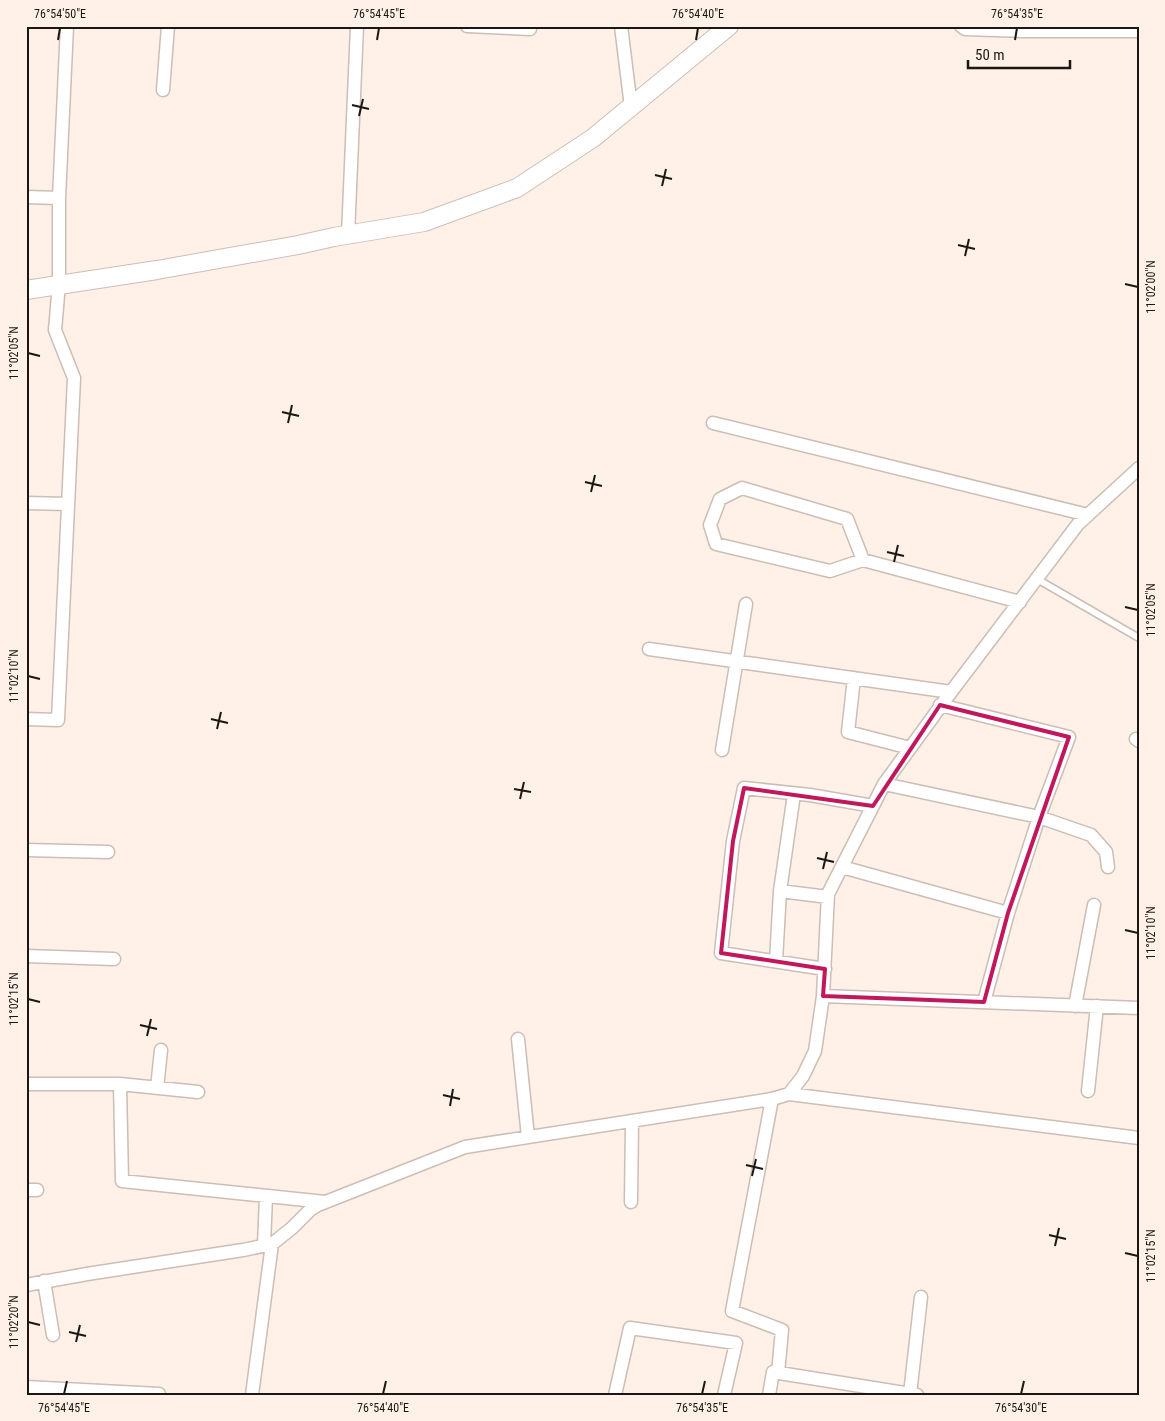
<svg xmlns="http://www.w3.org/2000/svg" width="1165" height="1421" font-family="'Roboto Condensed',sans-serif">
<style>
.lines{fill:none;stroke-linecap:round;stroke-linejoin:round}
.lane-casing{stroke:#cbbeb4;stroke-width:9}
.street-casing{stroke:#cbbeb4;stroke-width:15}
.secondary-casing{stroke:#cbbeb4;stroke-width:20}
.lane{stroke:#fff;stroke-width:6}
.street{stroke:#fff;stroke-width:12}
.secondary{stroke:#fff;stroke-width:18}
.marked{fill:none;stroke:#c2185b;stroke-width:4;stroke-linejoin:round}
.ticks{fill:none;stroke:#1b1713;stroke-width:2}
.neatline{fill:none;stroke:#1b1713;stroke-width:2}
.ticks-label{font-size:12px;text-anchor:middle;fill:#1b1713}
</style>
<rect width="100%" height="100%" fill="#fff1e7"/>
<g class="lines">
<g class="lane-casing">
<path id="lane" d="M1037,579L1139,638"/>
</g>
<g class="street-casing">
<path id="street" d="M467,26L530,29
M621,26L631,107
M961,26L965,29L1022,31H1139
M163,90L168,26
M26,197L59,198
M348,235L357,26
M713,423L1088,515
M26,503L68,504
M863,560L847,519L742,488L720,499L710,525L716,544L830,571L863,560L1020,602
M649,649L951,692
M854,678L848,732L910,748
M26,719L58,720L74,378L55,330L59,284V198L67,26
M1136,739L1139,741
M722,750L746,604
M884,784L1039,817L1091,835L1106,852L1108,867
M26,850L108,852
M842,867L1008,913L1039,817L1069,737L940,705
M780,891L828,897
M26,956L114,959
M776,961L780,891L794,794
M825,969L721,953L733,841L744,788L810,795L873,806
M823,996L1139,1008
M984,1002L1008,913
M1075,1006L1094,905
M518,1039L528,1137
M26,1084H120L198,1092
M120,1084L122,1181L325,1202
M157,1088L161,1050
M1088,1091L1097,1006
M789,1094L1139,1138
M26,1190H37
M631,1202L632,1121
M264,1245L266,1196
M44,1281L53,1335
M26,1285L87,1274L243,1250L272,1244L292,1228L310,1210L318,1205L465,1147L772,1099
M778,1373L782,1330L732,1311L772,1099L789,1094L803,1076L815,1051L823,996L828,894L884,784L951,692L1078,524L1139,468
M26,1387L159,1394
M910,1394L921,1297
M252,1395L272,1244
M615,1395L630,1328L736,1343L724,1395
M769,1395L773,1372L917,1395"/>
</g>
<g class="secondary-casing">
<path id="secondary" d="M26,290L157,270L298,245L334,237L424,222L517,188L593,138L729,26"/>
</g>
<use href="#lane" class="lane"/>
<use href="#street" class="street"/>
<use href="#secondary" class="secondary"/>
</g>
<path class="marked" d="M940,705L1069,737L1008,913L984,1002L823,996L825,969L721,953L733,841L744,788L873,806Z"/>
<path class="ticks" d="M58,40L60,28M377,40L379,28M696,40L698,28M1015,40L1017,28M352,105L369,109M359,116L363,99M655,175L672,179M662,186L666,169M958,245L975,249M965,256L969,239M1125,284L1138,287M28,353L40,356M282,412L299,416M288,423L292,405M585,482L602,486M591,492L595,475M887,552L904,556M894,562L898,545M1125,607L1138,610M28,676L40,679M211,719L228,723M217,729L221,712M514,789L531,792M520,799L524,782M817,858L834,862M823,869L827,852M1125,930L1138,933M28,999L40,1002M140,1025L157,1029M147,1036L151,1019M443,1095L460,1099M450,1106L453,1089M746,1165L763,1169M752,1176L756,1159M1049,1235L1066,1239M1055,1246L1059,1228M1125,1253L1138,1256M28,1322L40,1325M69,1332L86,1336M76,1342L80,1325M64,1394L67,1381M383,1394L386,1381M702,1394L705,1381M1021,1394L1024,1381"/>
<rect width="1165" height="1421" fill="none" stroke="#fff1e7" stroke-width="55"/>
<path d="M968 60v8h102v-8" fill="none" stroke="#1b1713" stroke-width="2.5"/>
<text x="975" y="60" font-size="15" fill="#1b1713" stroke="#fff1e7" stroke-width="4" paint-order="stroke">50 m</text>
<rect x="28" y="28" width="1110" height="1366" class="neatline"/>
<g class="ticks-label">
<text x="60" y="18">76°54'50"E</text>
<text x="379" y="18">76°54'45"E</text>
<text x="698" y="18">76°54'40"E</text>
<text x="1017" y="18">76°54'35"E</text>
<text transform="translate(1151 287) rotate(-90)" y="4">11°02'00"N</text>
<text transform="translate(14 353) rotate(-90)" y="4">11°02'05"N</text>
<text transform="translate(1151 610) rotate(-90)" y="4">11°02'05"N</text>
<text transform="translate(14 676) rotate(-90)" y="4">11°02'10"N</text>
<text transform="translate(1151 933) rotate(-90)" y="4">11°02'10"N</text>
<text transform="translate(14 999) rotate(-90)" y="4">11°02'15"N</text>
<text transform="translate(1151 1256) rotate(-90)" y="4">11°02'15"N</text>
<text transform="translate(14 1322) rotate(-90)" y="4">11°02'20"N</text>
<text x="64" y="1412">76°54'45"E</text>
<text x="383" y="1412">76°54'40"E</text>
<text x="702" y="1412">76°54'35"E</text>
<text x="1021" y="1412">76°54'30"E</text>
</g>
</svg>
